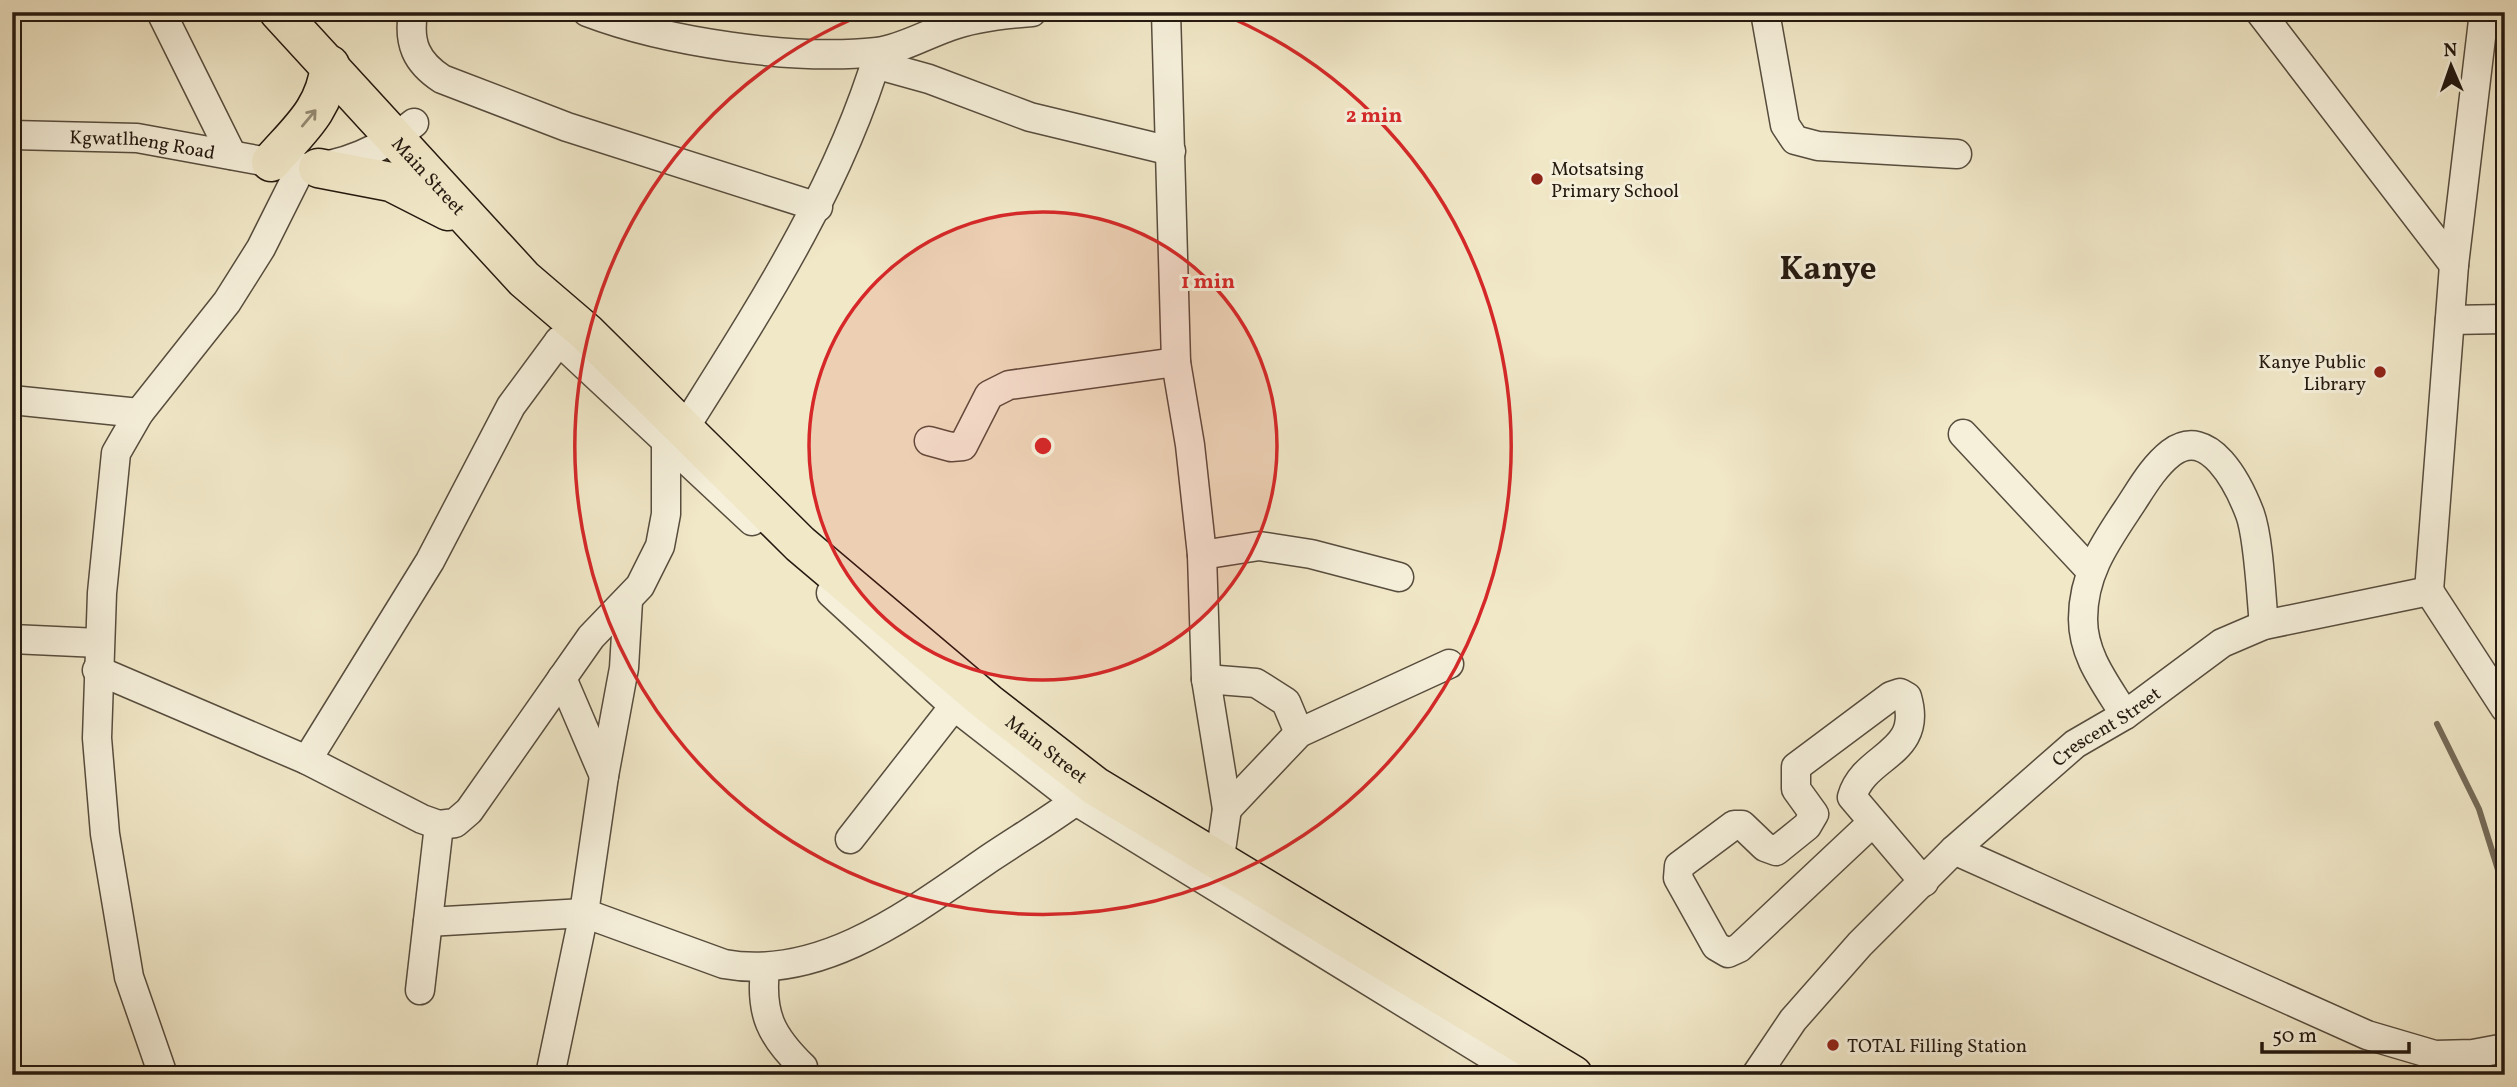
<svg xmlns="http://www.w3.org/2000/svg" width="2517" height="1087" font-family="Vollkorn,serif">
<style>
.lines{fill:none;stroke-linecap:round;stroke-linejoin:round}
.stream{stroke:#756b59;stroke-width:6}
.minor-casing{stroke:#574d3e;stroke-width:31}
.highway-casing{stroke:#241910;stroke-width:41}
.minor{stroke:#f6f0db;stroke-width:28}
.highway{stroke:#f1e8c8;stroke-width:38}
.oneway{stroke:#958b75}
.ring{fill:none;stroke:#d62828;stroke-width:3.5}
.poi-dot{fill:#8f2418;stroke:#f6f0db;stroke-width:2.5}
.labels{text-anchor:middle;stroke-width:6;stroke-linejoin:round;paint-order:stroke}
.street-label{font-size:19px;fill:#241910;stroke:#f6f0db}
.poi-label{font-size:19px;fill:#241910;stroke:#f6f0db;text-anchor:start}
.town-label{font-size:33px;font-weight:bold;fill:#241910;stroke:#f6f0db}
.centre{fill:#d62828;stroke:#f6f0db;stroke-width:3.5}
.ring-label{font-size:21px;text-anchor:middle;font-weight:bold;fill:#d62828;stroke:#f6f0db;stroke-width:6;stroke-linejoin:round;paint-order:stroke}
</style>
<rect width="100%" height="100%" fill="#f1e8c8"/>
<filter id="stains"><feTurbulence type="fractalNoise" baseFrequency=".00286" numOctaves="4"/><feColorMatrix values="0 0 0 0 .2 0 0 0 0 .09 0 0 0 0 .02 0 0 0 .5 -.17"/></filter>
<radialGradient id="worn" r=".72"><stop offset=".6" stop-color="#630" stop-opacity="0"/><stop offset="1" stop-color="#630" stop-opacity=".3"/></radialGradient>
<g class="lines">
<path class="stream" d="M2437,724L2479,809L2505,892"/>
<g class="minor-casing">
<g id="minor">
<path d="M161,12L232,155"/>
<path d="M413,12C408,43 416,62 442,79L567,127L818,207"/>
<path d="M587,12C666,42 793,61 877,52C901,49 925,35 948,27C974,17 1004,14 1032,12"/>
<path d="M1166,12L1176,362L1190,445L1202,555L1206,679L1227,809L1219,864"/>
<path d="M1765,12L1785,125L1795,140L1818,146L1957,154"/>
<path d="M2260,12L2454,265"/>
<path d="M875,64L929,79L1030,117L1171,151"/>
<path id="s1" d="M12,135L137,138L301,168C341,168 384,148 414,123"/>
<path d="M2450,320L2505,319"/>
<path d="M559,341L752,521"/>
<path d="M12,400L139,413"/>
<path d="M684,429C760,308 838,189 879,52"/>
<path d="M1963,434L2090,570"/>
<path d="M929,441L951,447L963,446L989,395L1009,385L1176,362"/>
<path d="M1202,555L1259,546L1311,554L1399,577"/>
<path d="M2429,591L2454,265L2484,12"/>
<path d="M2429,591L2505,708"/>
<path d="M831,593L954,706L1076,801L1522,1075"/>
<path d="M12,639L99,643"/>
<path d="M97,670L307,760L422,819L439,825L455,823L469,811L591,637L640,586L660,546L666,514V434"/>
<path d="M562,678L604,776"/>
<path d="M1206,679L1256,683L1286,702L1299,733"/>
<path d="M2125,715C2106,684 2083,656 2083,619C2083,574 2105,543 2129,507C2141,489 2153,467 2171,453C2209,424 2239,485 2250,514C2259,539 2261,596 2264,625"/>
<path d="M307,760L430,561L511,406L559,341L577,336"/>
<path d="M1227,809L1299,733L1449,664"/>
<path d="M1873,822L1739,948L1728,953L1716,946L1678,878L1679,866L1734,825H1742L1765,847L1776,851L1807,826L1814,814L1796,789V767L1891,696L1900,693L1907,697C1924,755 1864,754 1852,797L1924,882"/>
<path d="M850,839L954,706"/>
<path d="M1954,850L2367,1035L2435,1055L2473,1054L2505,1048"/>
<path d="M428,922L584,913L724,964C822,982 913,911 990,858C1023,836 1057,816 1088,792"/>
<path d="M765,969C760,1014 771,1036 803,1067L797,1075"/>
<path d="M420,990L439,825"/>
<path d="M163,1075L129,977L105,834L97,738L102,593L116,453L139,413L227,302L261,248L301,168"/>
<path d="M550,1075L584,913L604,776L624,668L628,601"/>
<path id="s2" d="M1756,1075L1793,1020L1860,944L1954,850L2075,744L2125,715L2222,643L2264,625L2429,591"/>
</g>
</g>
<g class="highway-casing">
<g id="highway">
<path id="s3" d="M279,12L524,279L587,333L800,544L988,703L1095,786L1573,1075"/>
<path d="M271,162C299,130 325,110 330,65"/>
<path d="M318,168L391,182L448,211"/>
</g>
</g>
<use href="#minor" class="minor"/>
<use href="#highway" class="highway"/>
</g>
<defs><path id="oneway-shaft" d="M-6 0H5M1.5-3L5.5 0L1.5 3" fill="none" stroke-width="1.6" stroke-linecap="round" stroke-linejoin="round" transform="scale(1.75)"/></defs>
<use class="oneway" href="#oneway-shaft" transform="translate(309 118) rotate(-50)"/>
<circle cx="1043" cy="446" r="234" fill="#d62828" fill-opacity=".12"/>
<g class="ring">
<circle cx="1043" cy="446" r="234"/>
<path d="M1222 14A468 468 0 1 1 864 14"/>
</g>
<g class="poi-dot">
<circle cx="1537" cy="179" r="7"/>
<circle cx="2380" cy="372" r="7"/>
<circle cx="1833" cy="1045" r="7"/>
</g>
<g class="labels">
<g class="street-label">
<text dy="7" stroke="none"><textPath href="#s1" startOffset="131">Kgwatlheng Road</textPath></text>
<text dy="7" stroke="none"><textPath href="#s3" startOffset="222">Main Street</textPath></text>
<text dy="7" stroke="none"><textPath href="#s2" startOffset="497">Crescent Street</textPath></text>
<text dy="7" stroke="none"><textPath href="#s3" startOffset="1066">Main Street</textPath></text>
</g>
<g class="poi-label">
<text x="1551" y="175">Motsatsing<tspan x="1551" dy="22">Primary School</tspan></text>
<text x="2366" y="368" text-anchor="end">Kanye Public<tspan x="2366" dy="22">Library</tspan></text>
<text x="1847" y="1052">TOTAL Filling Station</text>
</g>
<g class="town-label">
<text x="1828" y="279">Kanye</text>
</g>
</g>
<circle cx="1043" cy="446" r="10" class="centre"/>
<g class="ring-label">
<text x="1374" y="122">2 min</text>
<text x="1208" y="288">1 min</text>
</g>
<rect width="2517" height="1087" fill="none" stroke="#f1e8c8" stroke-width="42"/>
<rect x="14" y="14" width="2489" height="1059" fill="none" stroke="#241910" stroke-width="3.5"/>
<rect x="21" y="21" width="2475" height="1045" fill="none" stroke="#241910" stroke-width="2"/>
<g transform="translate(2451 66) rotate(358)" stroke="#f6f0db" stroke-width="5" paint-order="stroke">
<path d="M0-5L12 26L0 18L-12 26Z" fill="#241910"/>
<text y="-10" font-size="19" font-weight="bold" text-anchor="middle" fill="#241910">N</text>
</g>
<path d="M2262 1042v10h147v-10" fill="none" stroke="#241910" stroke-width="3.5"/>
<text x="2272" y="1042" font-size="21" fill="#241910" stroke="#f6f0db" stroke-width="5" paint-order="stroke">50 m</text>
<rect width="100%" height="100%" filter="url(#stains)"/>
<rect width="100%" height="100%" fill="url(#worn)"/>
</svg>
